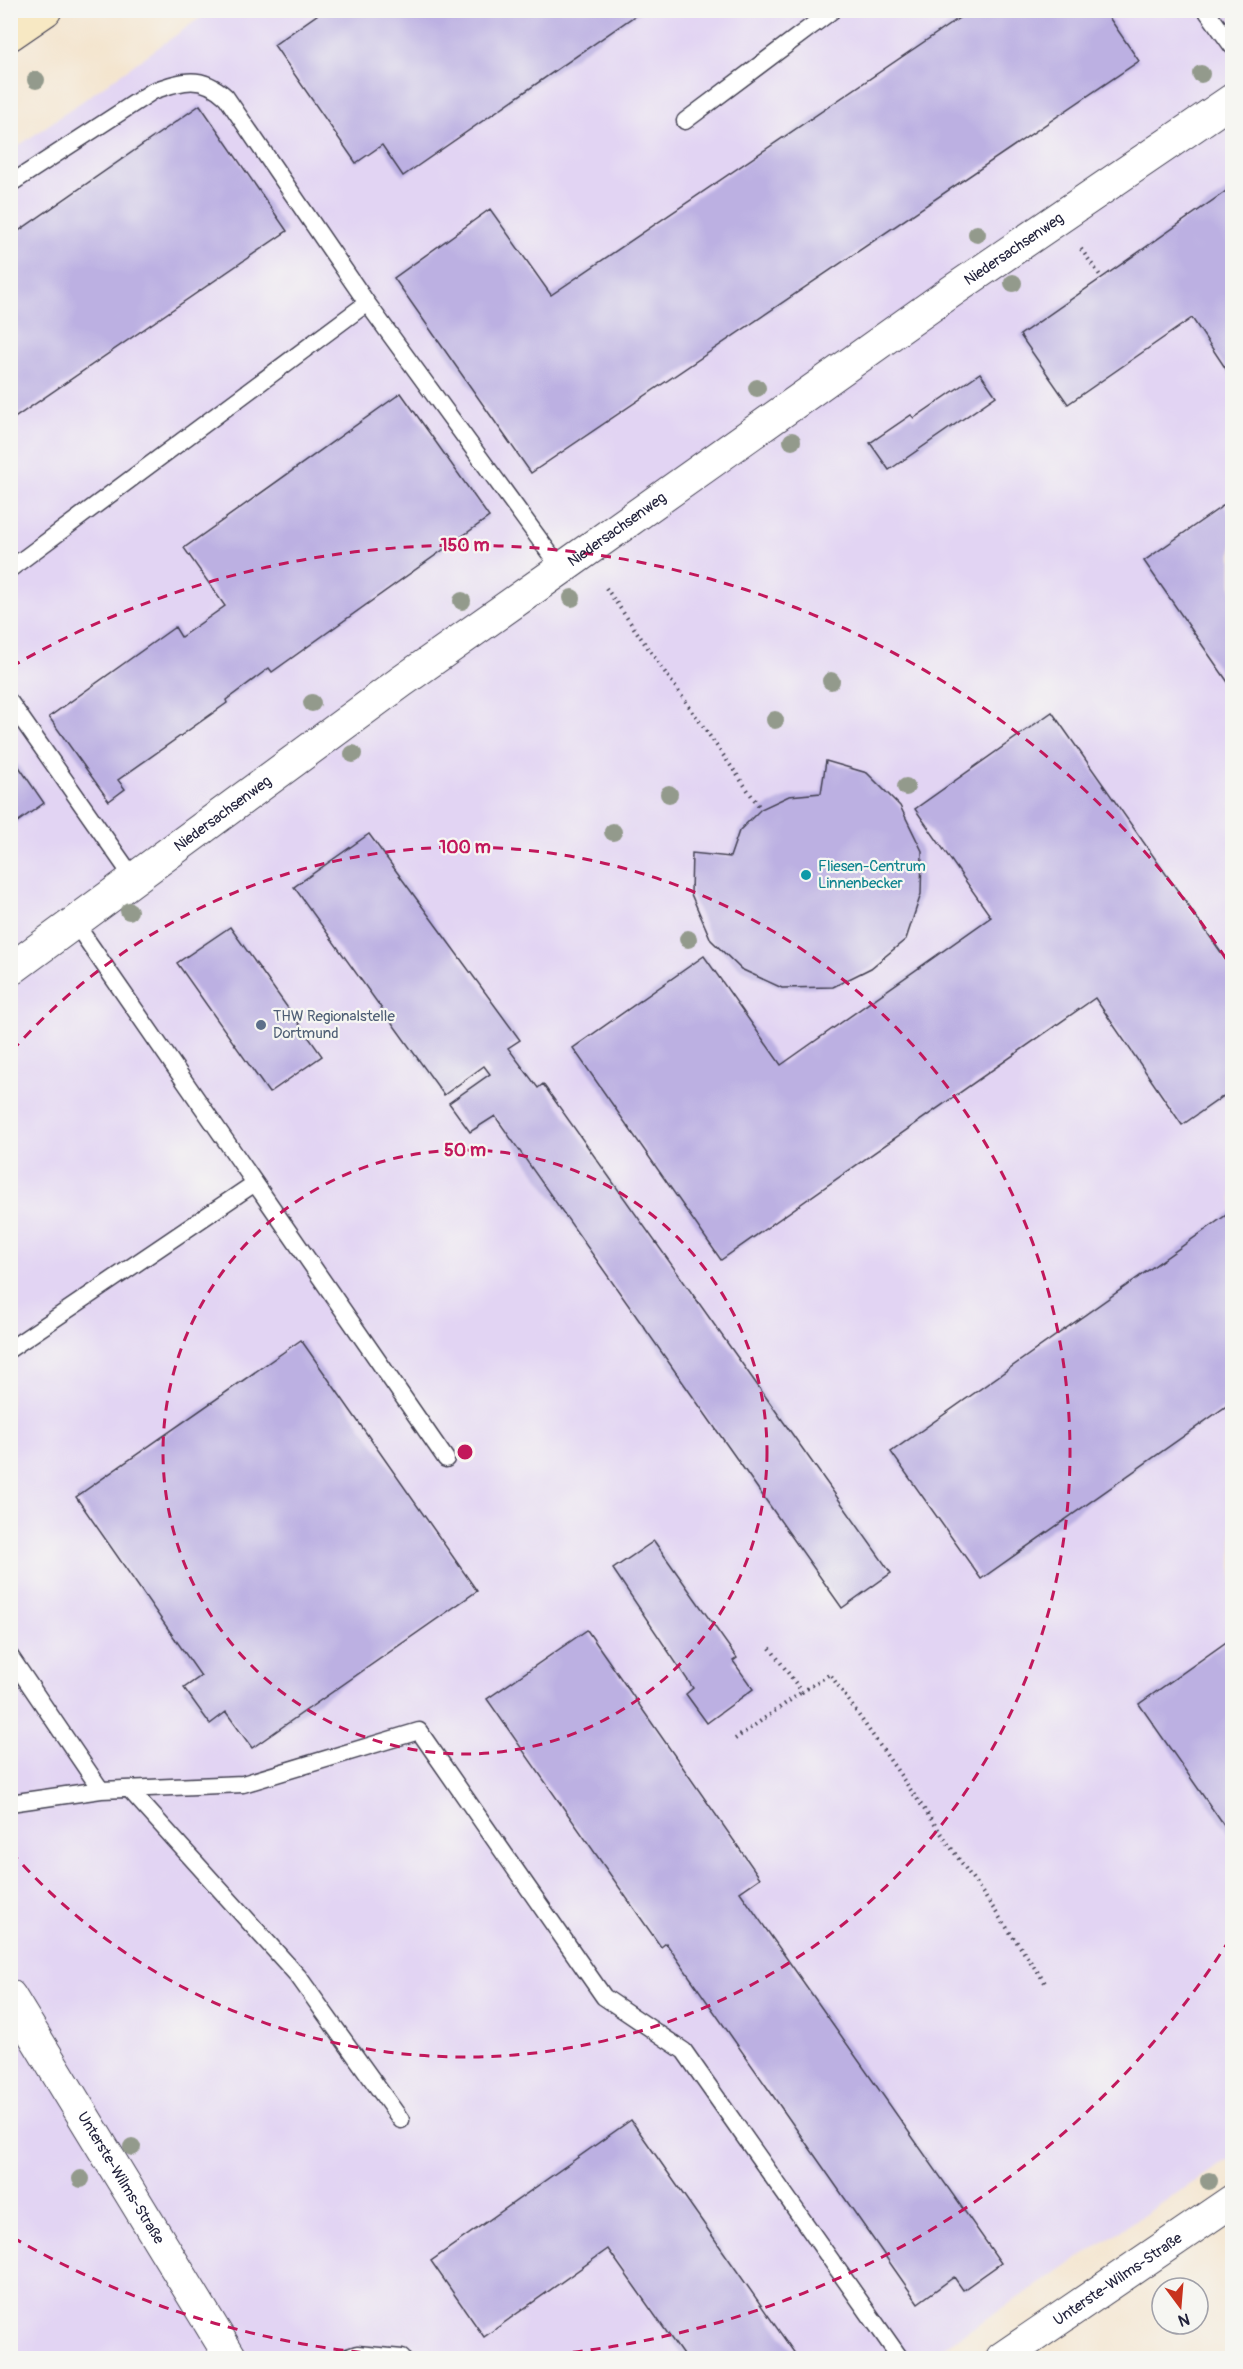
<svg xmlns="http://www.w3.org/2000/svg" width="1243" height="2369" font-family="Pangolin,sans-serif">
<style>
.built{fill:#e2d4f3}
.building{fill:#bcb0e2}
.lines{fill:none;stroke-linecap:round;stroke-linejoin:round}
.lane-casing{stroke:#423f51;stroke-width:19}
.street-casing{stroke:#423f51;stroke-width:34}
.secondary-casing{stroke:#423f51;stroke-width:35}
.path{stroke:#423f51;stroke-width:4;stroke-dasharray:1.5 4.5;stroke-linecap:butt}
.lane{stroke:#fff;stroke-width:16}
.street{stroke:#fff;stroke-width:32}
.secondary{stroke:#f7e8c3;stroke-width:33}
.tree{fill:#939a8c}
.ring{fill:none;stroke:#c2185b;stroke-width:3;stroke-dasharray:10 8}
.culture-dot{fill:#0f9aa8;stroke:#f6f6f2;stroke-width:2}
.service-dot{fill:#5c6f8a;stroke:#f6f6f2;stroke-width:2}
.labels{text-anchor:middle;stroke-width:4.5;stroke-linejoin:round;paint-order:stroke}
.street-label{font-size:15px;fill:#22223b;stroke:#f6f6f2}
.culture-label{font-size:15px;fill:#0d838f;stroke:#f6f6f2;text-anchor:start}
.service-label{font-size:15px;fill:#4e5e75;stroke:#f6f6f2;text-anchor:start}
.centre{fill:#c2185b;stroke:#f6f6f2;stroke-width:3}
.ring-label{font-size:18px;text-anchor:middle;font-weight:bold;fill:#c2185b;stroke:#f6f6f2;stroke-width:4.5;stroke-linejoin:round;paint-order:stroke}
</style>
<rect width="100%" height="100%" fill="#f6f6f2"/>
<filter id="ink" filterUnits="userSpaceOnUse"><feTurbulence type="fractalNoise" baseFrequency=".0167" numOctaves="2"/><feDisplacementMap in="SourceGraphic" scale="12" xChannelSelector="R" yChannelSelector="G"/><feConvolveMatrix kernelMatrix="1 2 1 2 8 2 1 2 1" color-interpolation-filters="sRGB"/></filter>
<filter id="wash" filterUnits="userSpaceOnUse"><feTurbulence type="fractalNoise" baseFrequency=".008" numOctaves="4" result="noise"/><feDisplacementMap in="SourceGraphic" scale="24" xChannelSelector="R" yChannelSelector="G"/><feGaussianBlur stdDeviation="1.35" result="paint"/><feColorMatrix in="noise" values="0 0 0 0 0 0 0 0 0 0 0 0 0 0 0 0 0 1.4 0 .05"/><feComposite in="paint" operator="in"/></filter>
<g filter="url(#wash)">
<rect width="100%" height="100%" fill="#f4e5cf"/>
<path class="built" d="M210,11H1232V2157L927,2358H11L10,152Z"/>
<g id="blocks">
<path class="building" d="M324,10H643L403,176L382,145L356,163L274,45Z
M971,10H1104L1139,61L531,473L394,278L490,209L551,295Z
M200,105L287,231L10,421V237Z
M1232,187V378L1192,318L1068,404L1020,335Z
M980,373L996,396L889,470L870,443L911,415L914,418Z
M401,393L489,517L272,672L269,668L226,700L227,703L118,780L125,789L109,801L49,717L175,627L181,637L225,606L184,548Z
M1224,505L1232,517V688L1144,561Z
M1052,712L1232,968V1090L1182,1125L1095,998L721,1260L573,1048L704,956L781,1065L991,917L915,809Z
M13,758L44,803L10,827V760Z
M826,761L867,773L900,806L922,851L921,894L906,939L871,968L833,987L782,988L741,969L711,940L691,894L692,853L730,857L739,831L761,809L789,796L821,793Z
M369,834L520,1040L508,1048L538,1088L543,1084L891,1573L842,1608L495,1116L470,1132L449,1103L490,1074L484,1066L444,1095L294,887Z
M230,927L322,1056L269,1093L177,963Z
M1232,1211V1402L981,1579L891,1452Z
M301,1340L477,1591L252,1748L226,1712L210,1724L184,1688L201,1676L76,1497Z
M654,1541L737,1658L733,1661L753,1689L707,1723L686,1694L693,1688L613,1569Z
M587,1630L760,1878L740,1892L1001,2263L963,2290L954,2277L918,2303L666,1943L661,1947L487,1699Z
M1232,1638V1837L1139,1704Z
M631,2120L798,2358H685L608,2249L484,2337L431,2261Z"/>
</g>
</g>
<g filter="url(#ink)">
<use href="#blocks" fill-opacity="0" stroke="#423f51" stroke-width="1.5"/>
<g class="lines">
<g class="lane-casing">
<path id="lane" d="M1206,10L1232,46
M685,121L833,10
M10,184L153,91C182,81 201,74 226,97L367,303L561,569
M10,569L367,303
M10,702L134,879
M75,923L446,1459
M10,1349L255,1183
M10,1656L101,1790
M129,1789L298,1976L401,2120
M10,1803L101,1790L243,1784L419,1731L604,1997L684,2051L900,2358
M345,2358L357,2354L402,2358"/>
</g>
<g class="street-casing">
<g id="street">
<path id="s1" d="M10,970L401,682L561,569L955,289L1232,100"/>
<path id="s2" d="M10,1996L231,2358"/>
<path id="s3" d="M1002,2358L1232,2201"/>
</g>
</g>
<g class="secondary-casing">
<path id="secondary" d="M10,34L45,10"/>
</g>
<path class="path" d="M1081,249L1102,278
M606,588L761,809
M770,1648L802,1692L830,1674L1046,1984
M735,1739L802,1692"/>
<use href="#lane" class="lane"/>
<use href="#street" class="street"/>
<use href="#secondary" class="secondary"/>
</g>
<g class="tree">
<circle cx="1201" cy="74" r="9"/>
<circle cx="36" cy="80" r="9"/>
<circle cx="977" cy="234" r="9"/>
<circle cx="1013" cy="283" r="9"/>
<circle cx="757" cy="388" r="9"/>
<circle cx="792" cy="441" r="9"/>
<circle cx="572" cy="598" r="9"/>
<circle cx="462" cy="601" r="9"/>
<circle cx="831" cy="681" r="9"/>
<circle cx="312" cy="703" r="9"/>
<circle cx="775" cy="720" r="9"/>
<circle cx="353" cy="754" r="9"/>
<circle cx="906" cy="787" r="9"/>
<circle cx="669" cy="794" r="9"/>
<circle cx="613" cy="832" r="9"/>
<circle cx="129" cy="911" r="9"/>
<circle cx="688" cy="939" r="9"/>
<circle cx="132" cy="2147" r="9"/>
<circle cx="81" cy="2179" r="9"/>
<circle cx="1209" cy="2181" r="9"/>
</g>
</g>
<g class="ring">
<circle cx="465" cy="1452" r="302"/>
<path d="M12 1051A605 605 0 1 1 12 1853"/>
<path d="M1230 1939A907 907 0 0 1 497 2358M433 2358A907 907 0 0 1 12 2237M11 667A907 907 0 0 1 1230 965"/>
</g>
<circle class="culture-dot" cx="806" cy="875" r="6"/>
<circle class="service-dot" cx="261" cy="1025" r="6"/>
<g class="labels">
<g class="street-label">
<text dy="5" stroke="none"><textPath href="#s1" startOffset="1236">Niedersachsenweg</textPath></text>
<text dy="5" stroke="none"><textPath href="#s1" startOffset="750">Niedersachsenweg</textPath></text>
<text dy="5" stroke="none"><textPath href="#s1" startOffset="264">Niedersachsenweg</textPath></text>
<text dy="5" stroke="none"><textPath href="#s2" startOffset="213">Unterste-Wilms-Straße</textPath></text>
<text dy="5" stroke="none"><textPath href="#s3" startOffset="140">Unterste-Wilms-Straße</textPath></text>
</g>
<g class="culture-label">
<text x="818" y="871">Fliesen-Centrum<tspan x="818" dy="17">Linnenbecker</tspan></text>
</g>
<g class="service-label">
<text x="273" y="1021">THW Regionalstelle<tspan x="273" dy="17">Dortmund</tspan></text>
</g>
</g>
<circle cx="465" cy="1452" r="9" class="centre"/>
<g class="ring-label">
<text x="465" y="551">150 m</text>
<text x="465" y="853">100 m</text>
<text x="465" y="1156">50 m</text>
</g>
<rect width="1243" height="2369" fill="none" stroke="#f6f6f2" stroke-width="36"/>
<g transform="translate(1180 2306) rotate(164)"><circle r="28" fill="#f6f6f2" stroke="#a1a1a9" stroke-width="1.5"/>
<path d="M0-4.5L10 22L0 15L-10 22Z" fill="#c8321e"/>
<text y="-9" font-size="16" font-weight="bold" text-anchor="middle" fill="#22223b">N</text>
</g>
</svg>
